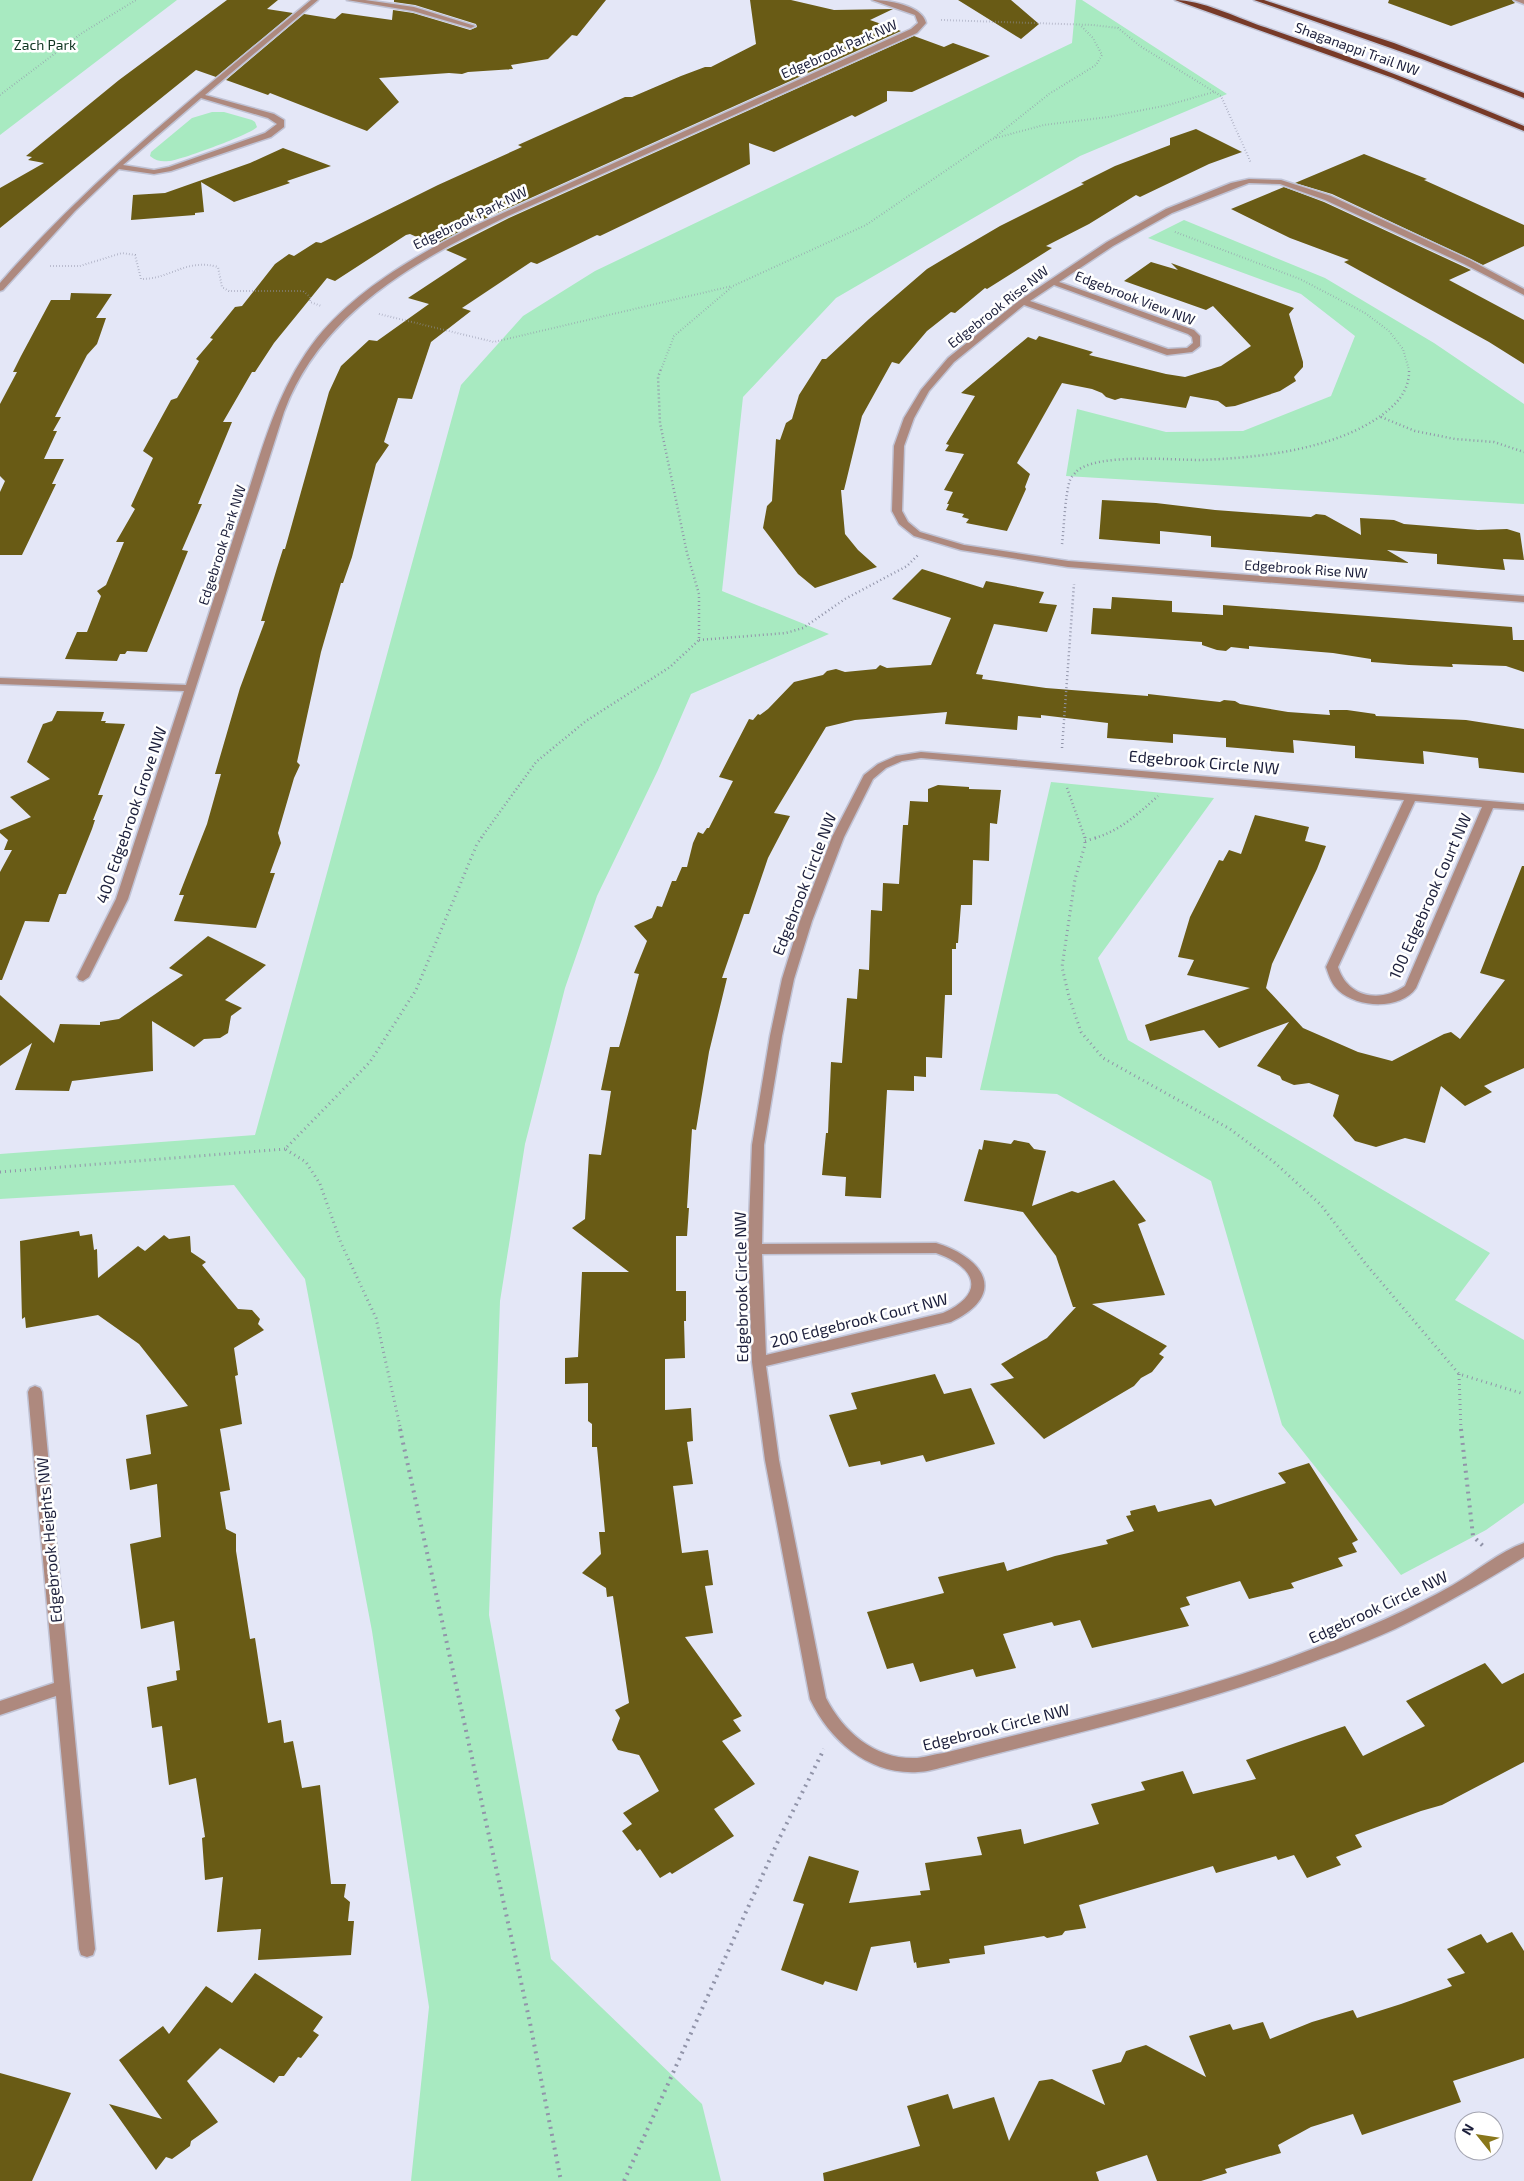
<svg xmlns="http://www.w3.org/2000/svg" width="1524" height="2181" font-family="'Exo 2',sans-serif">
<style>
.green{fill:#a8eac1}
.building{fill:#695b15}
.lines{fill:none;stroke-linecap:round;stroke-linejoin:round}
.minor-casing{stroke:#c0c3d5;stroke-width:3}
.major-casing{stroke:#c0c3d5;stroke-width:3}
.path-far3{stroke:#9194a9;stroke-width:2;stroke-dasharray:0.5 2.5;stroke-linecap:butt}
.path-far2{stroke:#9194a9;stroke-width:2.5;stroke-dasharray:1 3;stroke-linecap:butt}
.path-far1{stroke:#9194a9;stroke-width:3;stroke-dasharray:1 4;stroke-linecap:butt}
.path{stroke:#9194a9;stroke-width:4;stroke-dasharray:2 5;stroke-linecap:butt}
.minor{fill:#ae897e;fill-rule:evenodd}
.major{fill:#773a28;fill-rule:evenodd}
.labels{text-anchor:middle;stroke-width:5;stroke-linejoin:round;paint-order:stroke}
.far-park-label{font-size:14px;fill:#0e3320;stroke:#fff}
.far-street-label{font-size:14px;fill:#1c1f3b;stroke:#fff}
.street-label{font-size:16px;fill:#1c1f3b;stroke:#fff}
</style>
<rect width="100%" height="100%" fill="#e4e7f7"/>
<path class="green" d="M0,0H177L0,135Z
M1076,0H1082L1227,94L1080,156L836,298L743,397L722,591L829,634L691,694L658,770L597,896L565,988L525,1144L500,1301L489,1615L551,1959L702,2104L721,2181H411L429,2007L372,1631L305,1279L234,1185L0,1199V1154L255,1135L461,385L523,316L595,271L1072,43Z
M212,112H224L252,120L255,122L257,127C251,134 181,160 169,161C162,162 156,161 150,156L151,152L192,118Z
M1184,220L1325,278L1434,343L1524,404V504L1066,476L1077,409L1166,432L1243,431L1331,396L1355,336L1301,294L1148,238Z
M1051,782L1214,798L1098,958L1128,1040L1490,1253L1455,1300L1524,1340V1503L1486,1530L1401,1575L1282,1425L1211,1181L1057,1094L980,1090Z"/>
<path class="building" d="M227,0H278L267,9L293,13L216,77L196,70L0,228V188L44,163L28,160L32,157L26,156L119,80Z
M394,0H606L577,36L572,35L548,59L511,65L513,69L468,72L462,74L449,73L379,78L399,102L367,131L270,93L268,95L226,80L304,14L335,19L342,13L392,20L393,10L413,13L470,30L477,27L476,24L415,5L394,2Z
M750,0H791L834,10L892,9H893L870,20L901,31L473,224L435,245L410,234L406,235L335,281L327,278L274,343L255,372H252L223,422H232L198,504H202L182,550L188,551L147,652L127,651L125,654H120L117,661L65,659L77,632H87L101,596L97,591L106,585L124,542H116L135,509L131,506L153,458L143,451L171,400L177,398L199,361L196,359L213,339L210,338L235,307L242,306L275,264L289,254L294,256L316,242L321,243L438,185L522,147L518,145L625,97H632L681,76L705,67H711L756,44Z
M958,0H1011L1039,24L1021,39Z
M1389,0H1512L1515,3L1451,26L1388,3Z
M914,36L944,47L953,43L990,56L912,92L887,91V101L855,117L852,115L774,152L749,143L750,164L600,236L597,235L537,264L531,262L462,308L471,311L431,342L412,399L398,398L384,442L389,445L376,464L352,557L343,583H341L321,652L297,762L300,765L294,778L278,833L281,843L270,873H275L256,928L174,921L184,895H179L207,824L221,774H215L240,688L265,621H261L277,568L283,549H285L329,392L341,366L369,340L377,341L429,304L408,298L467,259L446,250L509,218Z
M1196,129L1242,152L1209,164L1140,197L1136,195L1089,224L1046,246L1052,248L987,289L985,288L955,313L951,312L927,331L899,364L892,362L862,416L844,490H841L845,534L858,550L877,567L815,588L798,574L763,528L767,506L772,501L776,439L780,440L786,423L792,419L799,395L822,359H826L869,319L927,269L942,260L1000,226L1084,184L1081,183L1115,166L1170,145V138Z
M283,148L331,166L287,181L290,183L234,202L201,182L204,212L195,213V215L131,220L133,195L165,193L250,163Z
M1364,154L1427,179L1424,180L1524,225V246L1483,265L1332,194L1295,183Z
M1284,187L1324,202L1471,270L1449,280L1524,320V364L1489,342L1344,262L1349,260L1290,238L1231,209Z
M1151,262L1178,270L1171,263L1294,308L1289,314L1303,362V367L1294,377L1296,381L1280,391L1235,406L1226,407L1218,401L1190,396L1186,408L1121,398L1115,400L1106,397L1102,393L1092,389L1062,383L1017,463L1030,474L1025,487L1026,489L1007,531L966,523L969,519L962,517L964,514L946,510L949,504H947L953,492L944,490L964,454L945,451L949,445L946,444L975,396L961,393L1028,337L1036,340L1039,336L1093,352L1089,355L1166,374L1185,377L1221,366L1251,346L1213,306L1206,310L1124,281Z
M71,293L112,294L96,318H106L97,344L87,355L55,417H61L53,431H57L44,459H64L52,484H56L22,555H0V492L5,481L0,476V404L17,372H13L21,356L51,300H70Z
M1102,500L1156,503L1215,510L1311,517L1316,514L1325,515L1361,535L1360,518L1394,520L1404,524L1478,530L1507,529L1520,533L1524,560L1503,559L1505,570L1437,564V554L1387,550L1409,563L1323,556L1211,547V536L1160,531V544L1099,539Z
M922,569L983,588L986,581L1044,592L1039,603L1057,605L1047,632L994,624L976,674L983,675L982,679L1046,688L1148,696V694L1220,702L1224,700L1235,701L1240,704L1288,712L1330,715L1329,710H1347L1375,714L1376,716L1466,720L1524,729V773L1479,768L1478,758L1423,751L1424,764L1355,758V746L1293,740L1294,753L1226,747V738L1173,734V743L1107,738L1108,723L1041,715V718L1018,716L1017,730L945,724L947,712L855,720L826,727L774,813L790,816L768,858L749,914H744L722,978H727L709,1052L696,1130L692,1129L687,1208H689L687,1236H676V1291H686V1321H684L685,1358L665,1359V1410L691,1408L693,1441L687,1442L693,1484L673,1486L682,1553L708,1550L713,1585L705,1586L713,1633L685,1637L742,1716L733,1720L741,1731L722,1741L755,1784L714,1809L734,1836L672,1874L670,1872L660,1878L640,1849L637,1851L622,1831L632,1824L623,1813L659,1791L639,1755L618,1750L612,1740L620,1718L615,1710L629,1703L613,1596L607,1597L606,1588L582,1573L601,1554L599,1532H605L597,1447H592V1424L588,1421V1383L565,1384V1358L578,1357L582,1272H629L572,1228L585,1219L589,1154L601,1155L611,1091L601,1090L610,1047H619L639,974L634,973L647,941L634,926L652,918L657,906L662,907L672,881H676L682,867H687L693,843L698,832L703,834L707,828H709L733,781L719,777L749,719L753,720L758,714L760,715L768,709L794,682L823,675L827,671L836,669L845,672L876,669L880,665L887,668L931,665L951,618L892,599Z
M1112,597L1172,601V612L1223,615V605L1512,627L1513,640H1524V672L1506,666L1452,664L1453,667L1409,665L1371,662V659L1333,653L1249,646V649L1231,647L1226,651L1217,650L1202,645V642L1091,634L1093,608L1111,609Z
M57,711L104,712L101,721H106L105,723L125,724L98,795H103L93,820H95L92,829L66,894H59L49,922L25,921L2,980H0V872L12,850H4L8,840L0,833V830L31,817L10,797L50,779L27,762L43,724L52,721Z
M938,785L969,787V789L1001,790L997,824L990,823L989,861L973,860L972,905H961L958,943H956V949H952V995H945L942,1058L926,1057V1077L914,1076V1091L887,1090L881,1198L845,1196L846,1177L822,1175L826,1133H828L831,1062L842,1063L847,998L857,999L859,969L869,970L871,910L882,911L883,883L899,884L903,825H908L910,801L928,802V789Z
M1255,815L1309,827L1305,841L1326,846L1317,869L1272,964L1266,988L1303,1028L1358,1052L1392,1061L1444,1034L1451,1032L1460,1039L1505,980L1480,973L1522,866H1524V1068L1484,1086L1492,1092L1465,1106L1441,1086L1425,1143L1405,1138L1376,1147L1355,1141L1333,1116L1339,1095L1309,1083L1294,1085L1282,1080L1280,1076L1257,1066L1289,1022L1219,1048L1204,1030L1150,1041L1145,1025L1250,988L1187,975L1194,960L1178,957L1190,917L1219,860L1223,861L1229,850L1241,854Z
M208,936L266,965L225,1000L242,1008L231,1016L228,1033L220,1038L204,1039L194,1047L152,1021L153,1071L72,1081L69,1091L15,1090L32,1043L0,1066V995L54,1043L60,1024L100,1025V1022L119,1019L183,975L169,968Z
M984,1140L1011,1144L1014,1140L1029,1143L1034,1149L1046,1151L1032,1206L1072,1191L1078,1193L1114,1180L1146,1221L1138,1224L1165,1295L1092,1304L1167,1346L1159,1354L1164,1357L1152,1372L1141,1378L1134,1386L1044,1439L990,1384L1014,1378L1001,1364L1047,1338L1076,1307H1073L1056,1256L1023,1212L964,1201L979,1149L982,1150Z
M79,1231L80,1236L92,1234L94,1250L97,1249L98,1278L138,1246L145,1251L164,1235L169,1239L190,1236L191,1252L206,1262L202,1265L238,1309L252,1310L260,1319L258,1324L264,1330L234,1348L238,1375L235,1376L242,1424L220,1429L230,1490L220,1492L226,1529L236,1534V1551L250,1639L255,1638L268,1723L281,1720L284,1743L293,1741L302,1788L320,1785L331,1884H346L344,1897L350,1902L348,1921H354L351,1955L258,1960L261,1929L217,1932L223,1877L205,1880L202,1838L205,1837L196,1778L169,1785L162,1726L152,1728L147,1687L177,1680L176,1671L180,1670L174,1621L141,1629L130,1544L161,1537L157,1484L130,1490L126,1459L151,1454L146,1415L188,1406L139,1344L98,1315L26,1328L25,1317L22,1319L20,1241Z
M935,1374L944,1394L971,1388L995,1444L926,1462L923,1455L881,1465L880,1461L849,1467L829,1415L857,1409L851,1393Z
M1309,1463L1358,1540L1352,1543L1357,1552L1338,1558L1343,1566L1291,1583L1294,1588L1249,1599L1240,1581L1186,1597L1190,1605L1180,1608L1189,1626L1092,1648L1080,1620L1054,1626L1052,1622L1003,1634L1016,1668L976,1677L973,1669L920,1682L913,1663L887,1669L867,1612L944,1593L938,1577L1004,1562L1007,1571L1055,1556L1108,1544L1106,1540L1134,1531L1126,1516L1131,1515L1130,1511L1155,1505L1158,1512L1211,1499L1215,1506L1286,1483L1278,1473Z
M1485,1663L1502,1684L1524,1673V1762L1442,1805L1421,1811L1355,1835L1362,1847L1336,1857L1341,1865L1307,1878L1294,1855L1278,1860L1276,1856L1216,1873L1213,1866L1079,1905L1086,1928L1065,1931L1062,1935L1047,1938L1044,1936L984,1946L985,1954L949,1959L950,1963L917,1968L916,1962L914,1963L910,1941L871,1947L857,1991L825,1981L823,1985L781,1970L804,1904L793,1901L809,1856L859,1871L849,1903L921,1895L920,1891L930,1890L925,1863L982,1855L977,1837L1021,1829L1024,1844L1099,1824L1091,1804L1145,1790L1141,1782L1183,1771L1193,1794L1256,1779L1246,1760L1345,1726L1363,1756L1425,1726L1406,1701Z
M1512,1932L1524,1951V2058L1453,2081L1461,2102L1362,2135L1353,2114L1311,2127L1278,2145L1281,2153L1225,2169L1227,2173L1201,2181H1157L1147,2155L1096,2172L1099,2181H824L823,2173L920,2146L907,2106L948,2094L953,2109L994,2097L1009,2141L1039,2081L1052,2079L1105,2105L1092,2070L1121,2062L1126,2051L1146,2045L1206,2077L1189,2036L1230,2024L1233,2030L1263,2022L1270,2039L1312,2022L1353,2010L1357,2018L1401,2004L1452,1986L1447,1979L1465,1973L1447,1949L1481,1934L1487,1943Z
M255,1973L323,2017L313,2031L319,2035L301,2058L298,2057L284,2076H279L274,2083L220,2048L187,2081L218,2122L191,2141L190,2146L172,2159L166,2157L156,2170L109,2104L162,2119L119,2060L163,2026L169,2034L206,1986L232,2003Z
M0,2073L71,2093L32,2181H0Z"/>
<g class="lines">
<g class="minor-casing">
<path id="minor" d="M311,0H318L205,95L274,114L284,120V127L271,137L171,171L154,174L119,169L75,211L3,290L0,291V283C93,176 203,90 311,0ZM201,98L268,118L277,124L265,133L169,167L154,170L123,165Z
M347,0H365L414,7L475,26L471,28L413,11Z
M872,0C887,0 922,5 926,23L917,33L508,216C417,260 321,312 284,412L128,899L89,977L83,981L79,980L77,977L116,899L184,691L0,684V678L186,685C205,626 224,567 243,508C263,447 277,389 317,338C358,288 417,255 474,226L911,29L918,23L915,15Z
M1514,0H1524V4Z
M1249,179L1281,180L1331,196L1470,260L1524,289V295L1464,264L1325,200L1280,184L1249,183L1172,213L1113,246L1059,282L1194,330L1200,336V346L1192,352L1167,355L1024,305L954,362L929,391L914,418L904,446L902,511L908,522L920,532L964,545L1068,561L1524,596V602L1068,567L961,550L914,536L899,524L892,511L894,446L904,418L921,390L948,358L1020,300L1107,242L1166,209L1231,183ZM1054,285L1188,334L1192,337L1193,343L1187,348L1168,349L1030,301Z
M921,752L1524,804V810L1493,808L1416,988C1401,1010 1358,1008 1339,991C1332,985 1329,976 1326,967L1404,800L921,758L902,761L886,768L873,779L844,837L812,921L794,979L782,1036L764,1145L762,1244L936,1243C985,1258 1008,1295 951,1322L766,1366L779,1460L826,1698C844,1733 876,1760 917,1758C926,1757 935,1754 944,1753C1067,1721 1197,1695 1315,1648C1362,1630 1409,1610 1453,1585C1476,1572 1499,1552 1524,1543V1557C1482,1583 1440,1607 1395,1629C1358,1646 1318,1660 1279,1674C1170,1712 1056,1738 944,1767C935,1769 926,1772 918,1772C869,1775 830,1741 810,1699L765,1460L752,1362L748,1249L752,1145L770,1036L782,979L800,921L832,837L864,775L878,764L896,756ZM1415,801L1482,807L1405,986C1380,1003 1348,998 1338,967ZM936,1253C976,1267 987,1293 943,1313L766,1355L762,1254Z
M35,1386L40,1388L42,1392L95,1949L93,1955L87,1957L81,1955L79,1949L56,1696L0,1715V1701L54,1683L28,1392L30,1388Z"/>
</g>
<g class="major-casing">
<path id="major" d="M1175,0C1201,0 1236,17 1261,26C1350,56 1438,90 1524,126V131L1393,78Z
M1254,0H1264L1394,43L1524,93V98L1422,59Z"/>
</g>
<path class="path-far3" d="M941,20L1093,25L1118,28L1140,46L1221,96L1251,163
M0,95L82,33L136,0
M995,137L1049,94L1096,65L1102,55L1093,38L1080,25
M1175,232L1300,279L1365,313L1389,331L1403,349L1409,370
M50,266H80L122,253L135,255L141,279C172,279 185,258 218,267L222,287L229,291H303L310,297V302L321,306
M379,314L494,342L732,286
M661,370L674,336L733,286L866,225L992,139L1044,125L1108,117L1168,105L1214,92"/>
<path class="path-far2" d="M1381,417L1415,431L1455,439L1494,442L1524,452
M1062,544C1064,528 1065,494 1070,480C1071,477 1075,473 1077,471C1098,453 1171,460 1200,460C1257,458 1334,450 1382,415C1397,404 1410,390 1409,369
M699,640L786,633L803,628L845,599L907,566L918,555
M1062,748L1074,584
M1067,788L1085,838
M481,838L536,762L586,721L670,667L699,640V594L687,553L660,423L658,377L661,369
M1095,838C1121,830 1138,814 1158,796"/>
<path class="path-far1" d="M1085,837V845L1075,879L1062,967L1069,997L1081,1032L1103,1058L1230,1129L1274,1162L1321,1205L1365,1263L1459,1374L1524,1394
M1085,841L1099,837
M0,1172L285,1149
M1459,1374L1461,1431
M401,1431L376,1318L341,1243L320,1184L306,1162L285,1149L370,1062L416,990L477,844L482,837"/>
<path class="path" d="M400,1429L530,2023L561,2181
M1461,1429L1473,1536L1483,1546
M624,2181L779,1839L824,1749"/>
<use href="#minor" class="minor"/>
<use href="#major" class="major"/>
</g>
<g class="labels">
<g class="far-park-label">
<text x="45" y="50">Zach Park</text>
</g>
<g class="far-street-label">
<text transform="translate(839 49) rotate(-24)" y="5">Edgebrook Park NW</text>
<text transform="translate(1357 49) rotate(20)" y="5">Shaganappi Trail NW</text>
<text transform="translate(470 218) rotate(-26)" y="5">Edgebrook Park NW</text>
<text transform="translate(1135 298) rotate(21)" y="5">Edgebrook View NW</text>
<text transform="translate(998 307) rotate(-38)" y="5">Edgebrook Rise NW</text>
<text transform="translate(222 545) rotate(-72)" y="5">Edgebrook Park NW</text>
<text transform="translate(1306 569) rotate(4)" y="5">Edgebrook Rise NW</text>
</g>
<g class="street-label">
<text transform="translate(1204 762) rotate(5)" y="6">Edgebrook Circle NW</text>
<text transform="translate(131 815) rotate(-71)" y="6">400 Edgebrook Grove NW</text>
<text transform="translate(804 884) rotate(-69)" y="6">Edgebrook Circle NW</text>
<text transform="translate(1430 896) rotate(-66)" y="6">100 Edgebrook Court NW</text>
<text transform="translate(741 1287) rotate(-91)" y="6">Edgebrook Circle NW</text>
<text transform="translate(859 1320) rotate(-14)" y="6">200 Edgebrook Court NW</text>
<text transform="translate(49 1540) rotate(-95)" y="6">Edgebrook Heights NW</text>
<text transform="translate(1378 1607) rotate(-25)" y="6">Edgebrook Circle NW</text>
<text transform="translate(996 1727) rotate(-14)" y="6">Edgebrook Circle NW</text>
</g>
</g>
<g transform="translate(1479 2136) rotate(300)"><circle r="24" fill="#ffffff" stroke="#a4a5b1"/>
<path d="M0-4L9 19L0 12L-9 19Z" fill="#89771b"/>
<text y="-8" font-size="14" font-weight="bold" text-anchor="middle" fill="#1c1f3b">N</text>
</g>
</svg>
